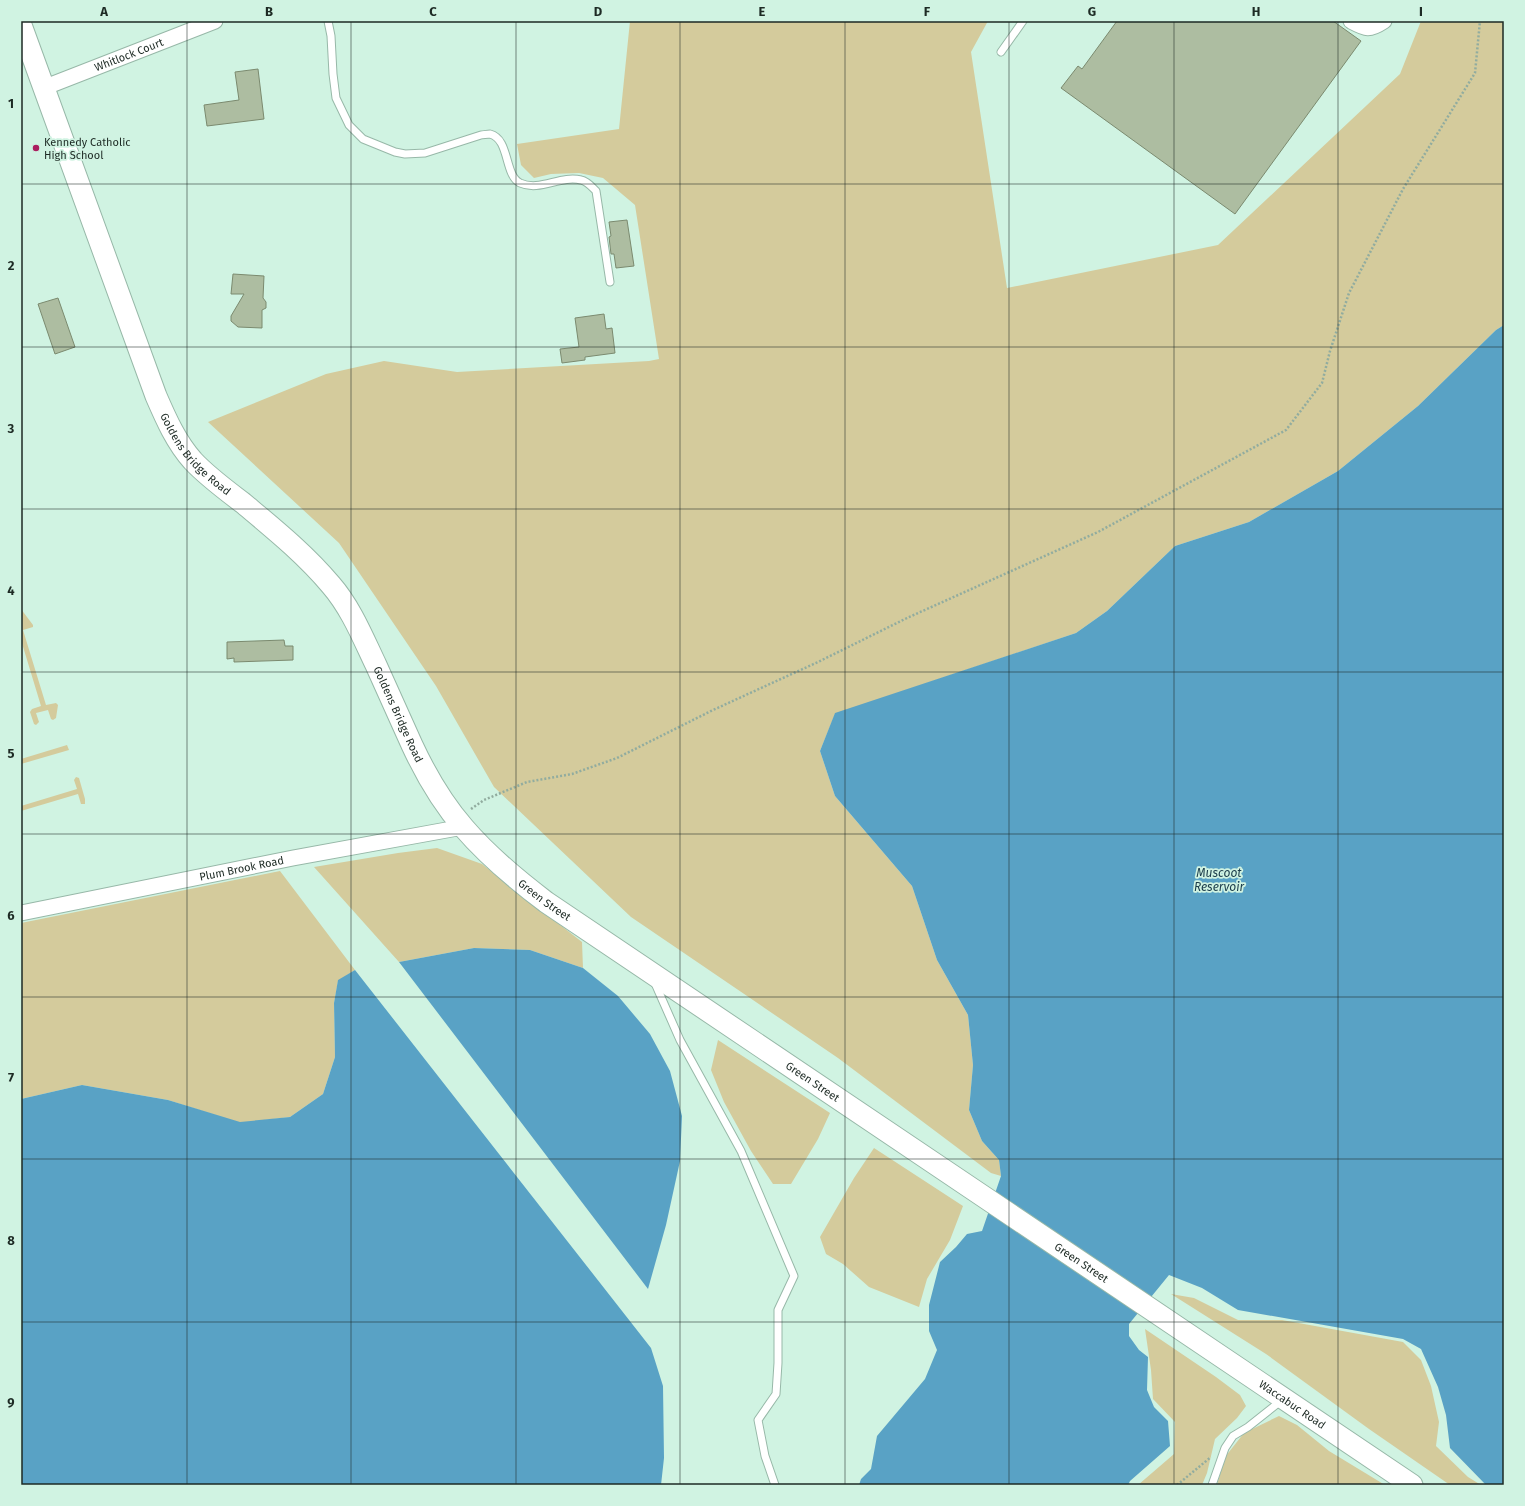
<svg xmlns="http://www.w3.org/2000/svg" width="1525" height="1506" font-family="'Fira Sans',sans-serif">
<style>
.green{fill:#d4cb9c}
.water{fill:#59a2c5}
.building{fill:#adbda1;stroke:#7b8a6f}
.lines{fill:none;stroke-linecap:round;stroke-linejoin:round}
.service-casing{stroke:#97b8a8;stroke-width:9}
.minor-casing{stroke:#97b8a8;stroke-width:17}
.secondary-casing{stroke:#97b8a8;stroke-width:23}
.path{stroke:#91ac9f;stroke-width:2.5;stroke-dasharray:2 2;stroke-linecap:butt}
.service{stroke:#fff;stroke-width:7}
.minor{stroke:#fff;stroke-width:15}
.secondary{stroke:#fff;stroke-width:21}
.grid{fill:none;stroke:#1d2a24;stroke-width:1;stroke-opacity:0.55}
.poi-dot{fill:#aa1e5f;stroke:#d0f3e2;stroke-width:1.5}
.labels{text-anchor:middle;stroke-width:3.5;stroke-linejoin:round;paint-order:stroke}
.street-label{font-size:11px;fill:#1d2a24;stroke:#d0f3e2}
.poi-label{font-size:11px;fill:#1d2a24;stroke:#d0f3e2;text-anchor:start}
.water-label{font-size:12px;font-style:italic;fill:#193a49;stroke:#d0f3e2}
.neatline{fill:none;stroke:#1d2a24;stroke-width:1.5}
.grid-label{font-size:13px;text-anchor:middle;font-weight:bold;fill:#1d2a24}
</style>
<rect width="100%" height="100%" fill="#d0f3e2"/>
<path class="green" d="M630,21H988L971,52L1007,288L1218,245L1400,74L1421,21H1504V325L1496,330L1418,406L1338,471L1249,522L1175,546L1107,611L1076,633L835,714L820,751L835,796L912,886L937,960L968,1015L973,1065L969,1110L982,1141L999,1160L1001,1176L991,1173L838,1058L631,917L494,787L436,686L339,543L208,422L326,374L384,361L457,372L649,361L659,359L635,205L603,178L579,173L551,174L534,178L521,165L517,144L619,129Z
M21,609L33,625V627L23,630L46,705L56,703L58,705L56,718L53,720L51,719L48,710L36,713L39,722L36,725L34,724L30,712L32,709L41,706L21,640Z
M67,745L69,750L21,764V759Z
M76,777L79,778L85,799V804H81L78,794L21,811V806L77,789L74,780Z
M437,848L482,864L582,942L583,968L530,950L474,948L399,962L314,867L398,853Z
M280,871L355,970L338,981L334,1003L335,1057L323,1094L290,1117L240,1123L168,1100L82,1085L21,1099V923Z
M718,1040L830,1113L818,1139L791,1184H773L751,1151L724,1102L711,1070Z
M874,1148L963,1206L950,1240L927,1279L919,1307L869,1287L843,1264L826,1254L820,1237L854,1178Z
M1171,1294L1194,1298L1238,1320H1282L1403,1342L1421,1360L1431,1386L1439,1422L1436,1446L1468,1477L1481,1485H1450L1369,1429L1266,1354Z
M1145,1329L1216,1377L1240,1395L1246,1406L1237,1418L1215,1439L1207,1473L1202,1485H1138L1174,1454L1175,1422L1153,1399L1151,1370Z
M1279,1416L1297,1425L1329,1451L1385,1485H1217L1225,1457L1244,1433Z"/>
<path class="water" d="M1504,325V1485H1486L1450,1448L1446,1415L1438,1387L1421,1349L1403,1339L1238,1310L1202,1288L1169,1275L1129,1324V1336L1139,1350L1148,1357L1147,1390L1154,1407L1168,1421L1170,1446L1130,1481L1128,1485H859L861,1479L871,1469L877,1436L925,1379L937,1350L929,1331V1305L940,1262L956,1247L967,1234L982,1231L1001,1176L999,1160L982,1141L969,1110L973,1065L968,1015L937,960L912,886L835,796L820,751L835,713L1076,633L1107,611L1175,546L1249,522L1338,471L1418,406L1496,330Z
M474,948L530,950L583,968L618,996L650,1034L670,1071L682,1116L680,1161L666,1225L648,1289L399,962Z
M355,970L651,1348L663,1386L664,1458L661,1485H21V1099L82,1085L168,1100L240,1122L290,1117L323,1094L335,1057L334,1003L338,980Z"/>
<path class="building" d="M1117,21H1333L1361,41L1235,214L1061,88L1078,66L1082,69Z
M258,69L264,119L207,126L204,105L239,100L235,72Z
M627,220L634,266L616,268L614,254H611L609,237L611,236L609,222Z
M233,274L264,276L263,298L266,302V308L262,310V328L238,327L231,321V316L244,294H231Z
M58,298L75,347L55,354L38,304Z
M604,314L606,329L612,328L615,353L585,357V360L562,363L560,349L579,347L575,318Z
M284,640L285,646H293V660L234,662V658L227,659V642Z"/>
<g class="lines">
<g class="service-casing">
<path id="service" d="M328,21L331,36L333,74L336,98L349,125L363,139L395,152L405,154L425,153L481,135C483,135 487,134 490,134C510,139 504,175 520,183C540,192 560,175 581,180C587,181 591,186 596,191L610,282
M1001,52L1023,21
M654,981L680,1040L741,1151L794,1276L778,1310V1363L776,1394L758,1420L765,1456L775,1485
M1212,1485L1225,1448L1233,1436L1248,1427L1282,1400"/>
</g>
<g class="minor-casing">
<g id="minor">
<path d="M1351,21C1366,29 1369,31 1384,21"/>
<path id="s1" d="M43,88L215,21"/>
<path id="s2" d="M21,913L293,858L463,827"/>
</g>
</g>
<g class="secondary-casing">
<g id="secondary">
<path id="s3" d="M21,25L156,396C166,419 176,442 193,461C208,477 226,490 243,503C274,529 305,554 331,585C351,608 363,638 376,665C388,692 400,718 412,745C425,773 444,805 464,828C488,856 517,880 546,902L1412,1485"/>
</g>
</g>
<path class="path" d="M471,809L484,800L527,782L572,774L617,758L713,710L818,662L907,618L1098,532L1286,430L1322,383L1330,351L1349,293L1403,189L1475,73L1480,21
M1177,1485L1211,1457"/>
<use href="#service" class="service"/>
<use href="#minor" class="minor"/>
<use href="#secondary" class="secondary"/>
</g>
<path class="grid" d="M187,21V1485M351,21V1485M516,21V1485M680,21V1485M845,21V1485M1009,21V1485M1174,21V1485M1338,21V1485M21,184H1504M21,347H1504M21,509H1504M21,672H1504M21,834H1504M21,997H1504M21,1159H1504M21,1322H1504"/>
<circle class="poi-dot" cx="36" cy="148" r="4"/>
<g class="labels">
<g class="street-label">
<text dy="4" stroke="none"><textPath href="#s1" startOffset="92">Whitlock Court</textPath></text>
<text dy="4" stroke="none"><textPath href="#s3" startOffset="466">Goldens Bridge Road</textPath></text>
<text dy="4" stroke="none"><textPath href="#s3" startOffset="802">Goldens Bridge Road</textPath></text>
<text dy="4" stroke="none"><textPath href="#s2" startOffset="225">Plum Brook Road</textPath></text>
<text dy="4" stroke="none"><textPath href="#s3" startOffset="1042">Green Street</textPath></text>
<text dy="4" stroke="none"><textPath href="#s3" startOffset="1366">Green Street</textPath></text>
<text dy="4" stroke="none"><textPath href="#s3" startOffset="1690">Green Street</textPath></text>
<text dy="4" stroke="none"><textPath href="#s3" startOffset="1944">Waccabuc Road</textPath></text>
</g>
<g class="poi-label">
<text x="44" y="146">Kennedy Catholic<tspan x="44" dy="13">High School</tspan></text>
</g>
<g class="water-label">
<text x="1219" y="877">Muscoot<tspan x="1219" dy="14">Reservoir</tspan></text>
</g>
</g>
<rect width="1525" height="1506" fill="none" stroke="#d0f3e2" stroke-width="44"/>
<rect x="22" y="22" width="1481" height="1462" class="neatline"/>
<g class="grid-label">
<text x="104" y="16">A</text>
<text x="269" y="16">B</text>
<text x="433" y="16">C</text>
<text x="598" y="16">D</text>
<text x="762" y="16">E</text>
<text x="927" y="16">F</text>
<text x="1092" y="16">G</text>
<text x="1256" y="16">H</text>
<text x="1421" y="16">I</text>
<text x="11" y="108">1</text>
<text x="11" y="270">2</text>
<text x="11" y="433">3</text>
<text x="11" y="595">4</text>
<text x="11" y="758">5</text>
<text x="11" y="920">6</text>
<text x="11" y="1082">7</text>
<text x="11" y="1245">8</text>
<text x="11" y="1407">9</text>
</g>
</svg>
